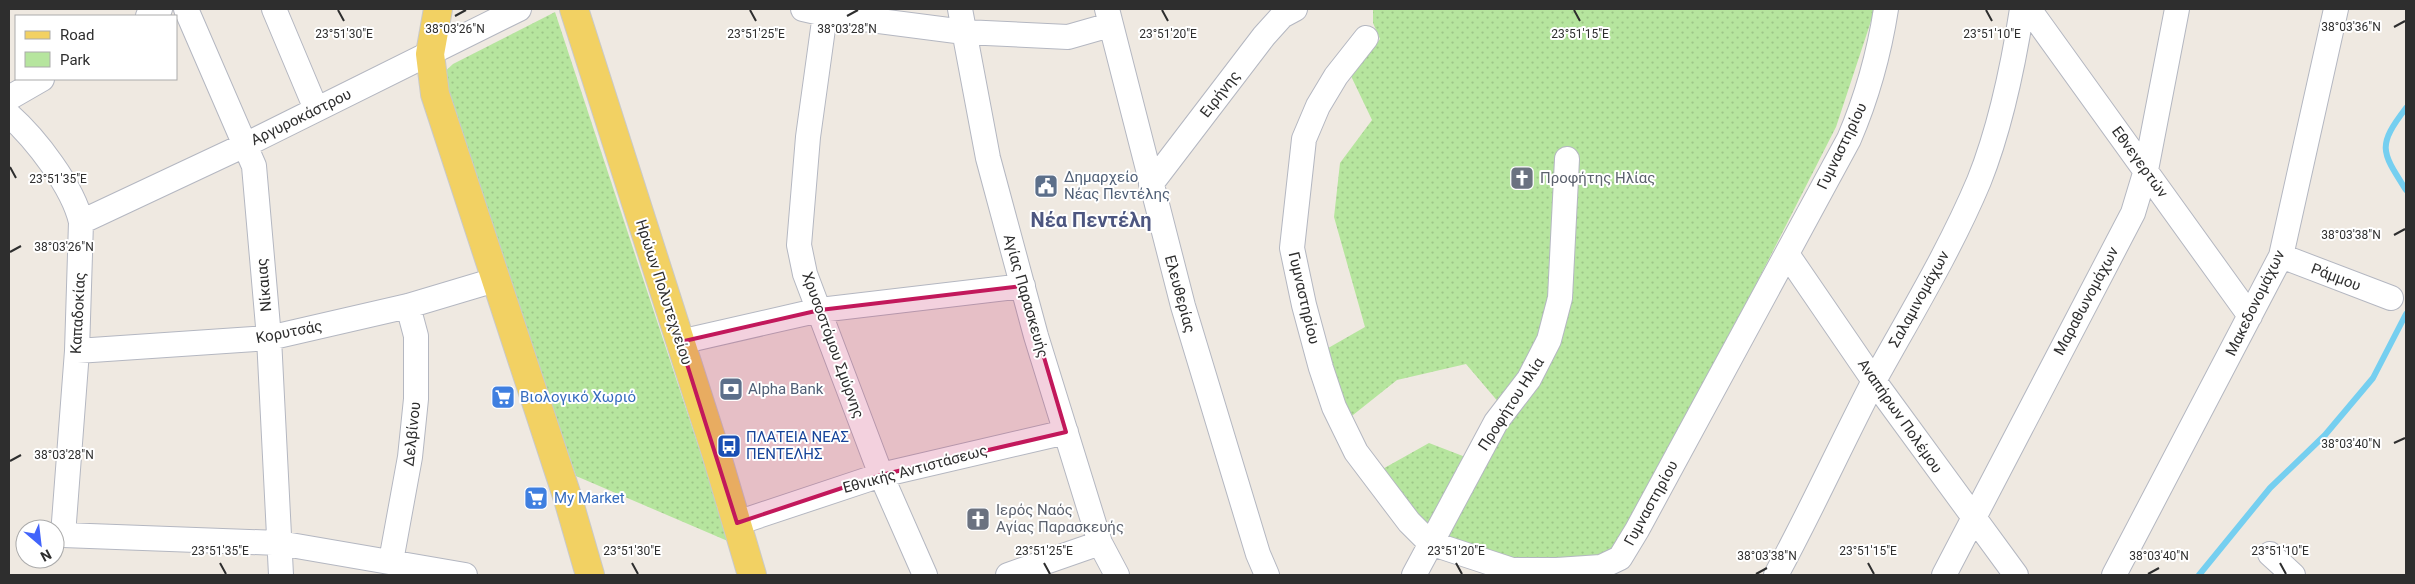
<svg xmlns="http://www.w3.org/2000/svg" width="2415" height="584" font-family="Roboto,sans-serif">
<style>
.green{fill:url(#green-dots)}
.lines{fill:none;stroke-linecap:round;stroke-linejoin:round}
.stream{stroke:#75cff0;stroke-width:6}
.minor-casing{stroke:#b4b7c1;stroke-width:26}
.major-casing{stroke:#c9c9c9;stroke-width:30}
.minor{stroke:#fff;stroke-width:24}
.major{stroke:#f2d163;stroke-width:28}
.marked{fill:#c2185b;fill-opacity:0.2;stroke:#c2185b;stroke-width:4;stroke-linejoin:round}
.ticks{fill:none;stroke:#2e2e2e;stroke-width:2}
.labels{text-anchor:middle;stroke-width:4;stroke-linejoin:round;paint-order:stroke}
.street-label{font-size:15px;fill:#2e2e2e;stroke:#fff}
.service-label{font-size:15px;fill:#4e5e75;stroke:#fff;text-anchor:start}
.worship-label{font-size:15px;fill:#5b616d;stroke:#fff;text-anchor:start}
.shop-label{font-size:15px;fill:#366cbe;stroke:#fff;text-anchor:start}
.transit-label{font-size:15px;fill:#164399;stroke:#fff;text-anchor:start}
.district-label{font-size:20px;font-weight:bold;fill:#4d5680;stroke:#fff}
.ticks-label{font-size:12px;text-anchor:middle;fill:#2e2e2e;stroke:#fff;stroke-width:4;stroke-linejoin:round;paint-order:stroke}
</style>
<defs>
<pattern id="green-dots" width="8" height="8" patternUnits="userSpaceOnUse" patternTransform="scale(1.25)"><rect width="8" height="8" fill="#b6e59e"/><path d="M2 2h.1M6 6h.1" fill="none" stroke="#9dc588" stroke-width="1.8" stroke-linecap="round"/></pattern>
</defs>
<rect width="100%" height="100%" fill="#efe9e1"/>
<path class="green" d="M1373,9H1875L1836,127L1627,538L1604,554L1563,568L1525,571L1441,543L1379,471L1429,443L1468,458L1500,404L1466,364L1397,380L1348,419L1323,351L1365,327L1334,217L1340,163L1372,120L1351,76L1380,39L1373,23Z
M555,12L730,542L576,476L440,76L453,64Z"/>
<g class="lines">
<path class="stream" d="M2406,108C2377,146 2381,151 2406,190
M2199,575L2270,488L2325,435L2373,378L2406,314"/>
<g class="minor-casing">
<path id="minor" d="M186,9L254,166L269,338L281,575
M274,9L316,109
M803,9L825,14L964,32L1068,37L1110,25
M960,9L988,158L1036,336L1100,543L1117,575
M1107,9L1183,306L1258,554L1267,575
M2029,9L2250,316
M825,14L808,137L799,245L805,274L881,475L925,575
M148,16L160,9
M1366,38L1336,76L1318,106L1304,139L1292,248L1304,305L1321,368L1334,407L1356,452L1409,522L1430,543L1512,570H1557L1601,567L1620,558L1637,530L1849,139C1867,97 1879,54 1886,9
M9,98L42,79
M9,115C36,139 73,187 81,222L77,351L63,535L279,543L465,575
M1151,184L1264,36L1282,16L1295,9
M81,222L245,145L519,9
M1787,254L1874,381L2016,575
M2281,256L2391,298
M680,342L820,310L1023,286
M77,351L269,338L408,306L495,280
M737,523L881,475L1066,432
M2270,554L2293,575
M391,561L410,457L416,399V336L408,306
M1008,575L1100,543
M1414,575L1496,422L1529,379L1549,340L1560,298L1567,159
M1776,575C1811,511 1841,444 1875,379C1911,314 1950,250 1979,181C2001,126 2013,67 2022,9
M1944,575L2133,213L2146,170L2177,9
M2114,575L2281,256L2336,9"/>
</g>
<g class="major-casing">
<path id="major" d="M438,9L430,54L435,94L568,499L590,575
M574,9L716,453L752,575"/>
</g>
<use href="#minor" class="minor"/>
<use href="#major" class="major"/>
</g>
<path class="marked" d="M1023,286L1066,432L881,475L737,523L680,342L820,310Z"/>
<path class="ticks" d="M338,10L344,21M750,10L756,21M1162,10L1168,21M1574,10L1580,21M1986,10L1992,21M455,16L466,10M847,16L858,10M2394,27L2405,21M10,167L16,178M2394,235L2405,229M10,252L21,246M2394,443L2405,438M10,461L21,455M220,563L226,574M632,563L638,574M1044,563L1050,574M1456,563L1462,574M1868,563L1874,574M2280,563L2286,574M1756,574L1767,568M2148,574L2159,568"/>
<defs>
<g id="church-square" transform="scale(1.25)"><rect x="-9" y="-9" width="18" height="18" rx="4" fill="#6b7280" stroke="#fff"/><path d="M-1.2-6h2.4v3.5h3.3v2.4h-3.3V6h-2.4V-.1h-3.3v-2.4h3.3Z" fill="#fff"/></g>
<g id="civic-square" transform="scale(1.25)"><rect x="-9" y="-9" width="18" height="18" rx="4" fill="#5c6f8a" stroke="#fff"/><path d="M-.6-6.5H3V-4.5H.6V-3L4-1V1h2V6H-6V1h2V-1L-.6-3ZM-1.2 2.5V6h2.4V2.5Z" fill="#fff"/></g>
<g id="bank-square" transform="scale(1.25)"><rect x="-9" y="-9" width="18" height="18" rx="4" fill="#5c6f8a" stroke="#fff"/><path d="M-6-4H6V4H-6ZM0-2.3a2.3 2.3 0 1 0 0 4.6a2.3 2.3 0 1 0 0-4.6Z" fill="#fff"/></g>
<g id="supermarket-square" transform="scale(1.25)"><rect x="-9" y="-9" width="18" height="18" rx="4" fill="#3f7fe0" stroke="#fff"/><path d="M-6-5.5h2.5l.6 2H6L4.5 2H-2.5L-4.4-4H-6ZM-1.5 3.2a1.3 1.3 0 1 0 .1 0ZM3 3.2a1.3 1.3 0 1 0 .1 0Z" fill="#fff"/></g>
<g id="bus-square" transform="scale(1.25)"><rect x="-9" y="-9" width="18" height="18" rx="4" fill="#1a4fb4" stroke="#fff"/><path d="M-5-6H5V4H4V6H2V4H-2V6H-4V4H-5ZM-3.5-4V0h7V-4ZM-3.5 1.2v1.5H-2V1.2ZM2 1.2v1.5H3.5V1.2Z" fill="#fff"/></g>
</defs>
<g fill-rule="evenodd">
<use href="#church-square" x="1522" y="178"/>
<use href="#civic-square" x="1046" y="186"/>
<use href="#bank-square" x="731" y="389"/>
<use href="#supermarket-square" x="503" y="397"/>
<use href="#bus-square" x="729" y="446"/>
<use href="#supermarket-square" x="536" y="498"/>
<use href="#church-square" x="978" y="519"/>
</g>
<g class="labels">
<g class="street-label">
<text transform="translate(1220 94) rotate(-52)" y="5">Ειρήνης</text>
<text transform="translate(301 117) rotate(-26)" y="5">Αργυροκάστρου</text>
<text transform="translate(1842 146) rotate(-64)" y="5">Γυμναστηρίου</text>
<text transform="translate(2140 162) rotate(54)" y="5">Εθνεγερτών</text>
<text transform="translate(2336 277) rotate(21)" y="5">Ράμμου</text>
<text transform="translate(264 285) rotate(-95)" y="5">Νίκαιας</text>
<text transform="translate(664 292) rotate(72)" y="5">Ηρώων Πολυτεχνείου</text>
<text transform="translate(1180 294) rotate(75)" y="5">Ελευθερίας</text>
<text transform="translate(1026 296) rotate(74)" y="5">Αγίας Παρασκευής</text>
<text transform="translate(1304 298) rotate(77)" y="5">Γυμναστηρίου</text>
<text transform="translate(1919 299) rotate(-61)" y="5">Σαλαμινομάχων</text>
<text transform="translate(2086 301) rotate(-62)" y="5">Μαραθωνομάχων</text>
<text transform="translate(2255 303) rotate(-64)" y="5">Μακεδονομάχων</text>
<text transform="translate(78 313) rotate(-87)" y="5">Καπαδοκίας</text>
<text transform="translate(289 332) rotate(-11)" y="5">Κορυτσάς</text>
<text transform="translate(833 345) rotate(70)" y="5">Χρυσοστόμου Σμύρνης</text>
<text transform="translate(1511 404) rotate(-57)" y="5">Προφήτου Ηλία</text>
<text transform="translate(1900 416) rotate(55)" y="5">Αναπήρων Πολέμου</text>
<text transform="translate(412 434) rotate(-84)" y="5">Δελβίνου</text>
<text transform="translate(915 469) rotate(-15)" y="5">Εθνικής Αντιστάσεως</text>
<text transform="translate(1651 503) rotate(-61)" y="5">Γυμναστηρίου</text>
</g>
<g class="service-label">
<text x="1064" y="182">Δημαρχείο<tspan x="1064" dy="17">Νέας Πεντέλης</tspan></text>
<text x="748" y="394">Alpha Bank</text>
</g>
<g class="worship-label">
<text x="1540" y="183">Προφήτης Ηλίας</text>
<text x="996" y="515">Ιερός Ναός<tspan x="996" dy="17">Αγίας Παρασκευής</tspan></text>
</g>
<g class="shop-label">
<text x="520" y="402">Βιολογικό Χωριό</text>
<text x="554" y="503">My Market</text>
</g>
<g class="transit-label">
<text x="746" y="442">ΠΛΑΤΕΙΑ ΝΕΑΣ<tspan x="746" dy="17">ΠΕΝΤΕΛΗΣ</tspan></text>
</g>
<g class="district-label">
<text x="1091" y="227">Νέα Πεντέλη</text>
</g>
</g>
<g class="ticks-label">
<text x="2351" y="31">38°03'36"N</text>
<text x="455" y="33">38°03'26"N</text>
<text x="847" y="33">38°03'28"N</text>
<text x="344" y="38">23°51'30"E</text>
<text x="756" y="38">23°51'25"E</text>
<text x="1168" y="38">23°51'20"E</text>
<text x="1580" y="38">23°51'15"E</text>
<text x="1992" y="38">23°51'10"E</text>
<text x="58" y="183">23°51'35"E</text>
<text x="2351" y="239">38°03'38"N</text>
<text x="64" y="251">38°03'26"N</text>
<text x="2351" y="448">38°03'40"N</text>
<text x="64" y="459">38°03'28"N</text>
<text x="220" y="555">23°51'35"E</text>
<text x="632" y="555">23°51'30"E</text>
<text x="1044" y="555">23°51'25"E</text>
<text x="1456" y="555">23°51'20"E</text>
<text x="1868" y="555">23°51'15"E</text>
<text x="2280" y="555">23°51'10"E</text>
<text x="1767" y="560">38°03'38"N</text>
<text x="2159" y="560">38°03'40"N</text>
</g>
<rect width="2415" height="584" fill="none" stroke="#2e2e2e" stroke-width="20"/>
<rect x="15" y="15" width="162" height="65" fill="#ffffff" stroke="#ababab"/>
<rect x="25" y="31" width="25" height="8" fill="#f2d163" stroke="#ababab"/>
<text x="60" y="40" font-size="15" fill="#2e2e2e">Road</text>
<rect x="25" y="52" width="25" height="15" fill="#b6e59e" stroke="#ababab"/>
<text x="60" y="65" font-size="15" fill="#2e2e2e">Park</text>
<g transform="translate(40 544) rotate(152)"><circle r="24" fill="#ffffff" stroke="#ababab"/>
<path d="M0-4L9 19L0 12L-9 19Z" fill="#4264fb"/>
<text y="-8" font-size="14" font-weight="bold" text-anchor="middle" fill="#2e2e2e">N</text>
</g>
</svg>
